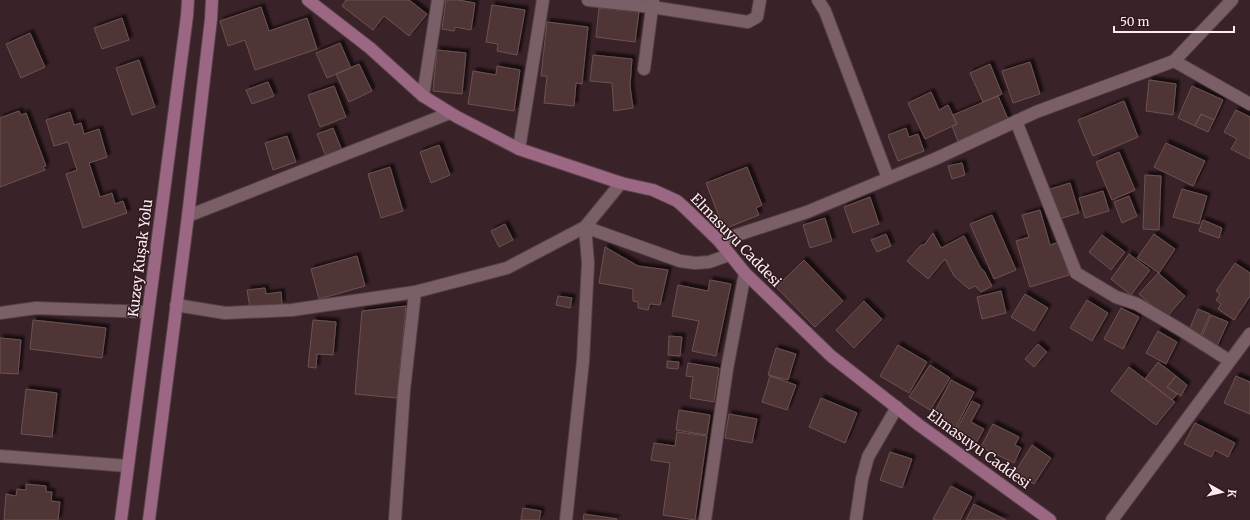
<svg xmlns="http://www.w3.org/2000/svg" width="1250" height="520" font-family="Merriweather,serif">
<style>
.building{fill:#4f3534;stroke:#6d5250;filter:url(#shadow)}
.lines{fill:none;stroke-linecap:round;stroke-linejoin:round}
.street-casing{stroke:#554147;stroke-width:14}
.secondary-casing{stroke:#554147;stroke-width:14}
.street{stroke:#7a5f66;stroke-width:12}
.secondary{stroke:#9b6783;stroke-width:12}
.labels{text-anchor:middle;stroke-width:3;stroke-linejoin:round;paint-order:stroke}
.street-label{font-size:14px;fill:#fcecef;stroke:#2f191f}
</style>
<defs>
<filter id="shadow"><feDropShadow dx="3.5" dy="-3.5" stdDeviation="1" flood-color="#0009"/></filter>
</defs>
<rect width="100%" height="100%" fill="#3a2229"/>
<path class="building" d="M346,0H409L427,14L409,36L384,16L373,30L342,6Z
M446,0H458L475,3L471,30L455,27L454,31L442,29Z
M492,5L525,10L517,55L497,51L498,44L486,42Z
M261,7L269,31L307,18L317,49L255,70L245,40L228,46L220,21Z
M599,8L639,12L635,42L596,37Z
M122,18L129,40L102,49L94,28Z
M547,22L588,27L582,84L576,83L574,106L544,103L547,76H541Z
M30,33L45,67L21,78L6,44Z
M340,43L351,68L327,78L316,53Z
M437,50L466,53L462,94L433,91Z
M593,55L632,59L630,86L633,108L614,111L612,83L590,81Z
M139,60L155,107L132,115L116,68Z
M1030,62L1040,94L1013,103L1002,71Z
M359,64L372,91L349,102L336,74Z
M990,64L1002,94L983,102L970,73Z
M497,66L520,70L514,111L468,104L473,71L496,75Z
M1149,80L1176,84L1173,115L1146,111Z
M268,82L274,96L252,104L246,90Z
M334,86L346,117L320,127L308,95Z
M1192,86L1223,100L1214,120L1201,114L1195,126L1178,118Z
M931,92L939,110L948,105L957,124L925,139L908,103Z
M998,96L1008,119L958,141L952,126L957,124L953,115Z
M1124,101L1138,137L1093,156L1078,120Z
M1236,110L1250,117V159L1231,149L1237,139L1224,132Z
M19,111L21,115L26,113L46,166L43,167L45,170L0,187V118Z
M70,112L74,125L81,123L84,134L99,129L107,157L89,163L100,197L112,193L115,204L123,201L127,213L83,228L66,174L77,170L68,142L54,146L46,120Z
M1201,114L1214,120L1208,132L1195,126Z
M333,128L343,153L327,159L317,134Z
M906,128L909,137L918,134L924,151L898,161L888,135Z
M287,136L296,162L273,170L265,143Z
M1166,143L1205,161L1193,186L1154,167Z
M439,145L450,175L431,183L420,152Z
M1119,152L1135,190L1112,200L1096,162Z
M962,163L965,175L952,179L948,166Z
M390,167L403,211L381,218L368,174Z
M747,167L762,205L756,208L759,215L724,229L706,183Z
M1145,175L1161,176L1159,230L1143,229Z
M1070,183L1079,213L1056,220L1047,190Z
M1182,189L1207,196L1199,224L1173,217Z
M1103,191L1109,211L1085,218L1079,198Z
M1129,196L1137,216L1122,223L1114,202Z
M870,197L879,224L853,233L844,207Z
M1040,210L1050,245L1059,242L1069,275L1030,287L1016,241L1029,237L1022,215Z
M992,215L1016,270L994,279L970,224Z
M825,218L832,241L810,248L803,225Z
M1203,220L1222,228L1219,238L1199,231Z
M505,224L513,240L499,247L491,231Z
M933,233L941,248L964,236L980,267L984,271L992,286L981,292L975,286L969,289L954,276L945,259L928,279L907,261L920,246L925,244Z
M886,234L891,246L877,252L871,240Z
M1154,234L1175,249L1159,273L1137,258Z
M1102,235L1125,252L1111,270L1089,252Z
M605,247L638,266L668,270L660,305L650,304L648,310L638,308V302L633,301V289L599,283Z
M1129,254L1150,270L1131,295L1111,279Z
M357,256L365,286L319,299L311,269Z
M804,260L843,301L815,327L776,287Z
M1235,263L1250,273V296L1234,320L1218,309L1221,304L1216,300L1220,294L1216,291Z
M1158,273L1185,296L1166,318L1139,294Z
M710,280L731,284L716,356L692,351L699,321L672,316L678,285L708,291Z
M265,288L266,294L281,292L282,304L250,308L247,290Z
M1001,291L1006,313L982,319L977,297Z
M1025,294L1048,308L1034,331L1011,317Z
M558,296L572,298L570,308L556,305Z
M1087,300L1108,313L1092,341L1070,328Z
M864,301L882,319L854,348L836,330Z
M406,306L397,398L355,394L362,311Z
M1121,308L1139,317L1123,349L1104,339Z
M1198,309L1210,314L1201,335L1189,330Z
M1211,315L1228,322L1216,348L1200,341Z
M33,320L106,328L102,358L30,349Z
M313,320L336,322L333,355L317,354L316,368L308,367Z
M1158,331L1177,342L1166,364L1146,353Z
M669,336L682,337L680,356L668,355Z
M0,338L21,340L18,374L0,373Z
M1038,344L1047,352L1034,367L1025,359Z
M898,345L927,362L909,393L880,376Z
M776,348L796,354L788,380L768,375Z
M667,361L679,362L678,369L667,368Z
M1158,362L1176,376L1167,387L1177,394L1172,400L1145,379Z
M688,363L719,368L714,402L690,398L693,377L686,376Z
M930,365L950,378L930,410L909,397Z
M1129,367L1175,402L1156,425L1111,391Z
M770,376L796,385L787,410L762,402Z
M1176,376L1187,385L1181,396L1167,387Z
M1236,376L1250,382V414L1224,403Z
M951,380L974,392L953,433L930,421Z
M26,389L57,393L52,437L21,434Z
M821,398L857,413L845,443L809,427Z
M972,401L980,405L971,422L984,429L974,447L953,436Z
M679,410L710,415L707,435L676,430Z
M729,414L757,419L752,443L725,438Z
M1195,423L1235,443L1228,457L1215,450L1211,457L1184,444Z
M993,424L1019,437L1015,445L1021,448L1014,463L981,447Z
M677,432L707,436L695,520L663,515L670,463L651,460L654,443L675,446Z
M1032,445L1051,458L1034,484L1015,472Z
M890,452L912,459L902,488L880,480Z
M26,484L46,486V492H52L51,501L60,502L58,520H4L6,494L16,496L17,489L26,490Z
M951,486L972,497L960,520H936L933,519Z
M974,504L1006,520H966Z
M523,508L541,511L539,520H521Z
M584,514L617,519L616,520H583Z"/>
<g class="lines">
<g class="street-casing">
<path id="street" d="M588,0L652,7L748,22L757,17L760,0
M818,0L825,11L888,178
M1174,61L1250,104
M644,69L653,0
M423,96L438,0
M1016,121L1076,273L1116,297L1137,304L1181,330L1230,361
M519,149L543,0
M188,216L450,113
M719,241L807,212L935,159L1036,112L1174,61L1232,0
M176,305L225,313L292,310L415,292L507,268L585,227L680,261L695,263L709,262L729,255
M0,313L36,308L148,312
M0,456L128,466
M395,520L404,390L415,292
M566,520L583,361L588,263L585,227L621,183
M705,520L727,369L745,273
M856,520L862,479L868,457L897,407
M1112,520L1250,334"/>
</g>
<g class="secondary-casing">
<path id="secondary" d="M308,0L370,48L423,96L457,117L519,149L621,183L653,190L677,201L685,208L719,241L745,273L831,356L919,425L1050,520
M121,520L187,16L188,0
M149,520L188,216L211,19L212,0"/>
</g>
<use href="#street" class="street"/>
<use href="#secondary" class="secondary"/>
</g>
<g class="labels">
<g class="street-label">
<text transform="translate(736 240) rotate(46)" y="5">Elmasuyu Caddesi</text>
<text transform="translate(140 258) rotate(-83)" y="5">Kuzey Kuşak Yolu</text>
<text transform="translate(979 449) rotate(36)" y="5">Elmasuyu Caddesi</text>
</g>
</g>
<g transform="translate(1222 492) rotate(98)" stroke="#2f191f" stroke-width="3" paint-order="stroke">
<path d="M0-3L7 15L0 10L-7 15Z" fill="#fcecef"/>
<text y="-6" font-size="11" font-weight="bold" text-anchor="middle" fill="#fcecef">K</text>
</g>
<path d="M1114 26v6h120v-6" fill="none" stroke="#fcecef" stroke-width="2"/>
<text x="1120" y="26" font-size="12" fill="#fcecef" stroke="#2f191f" stroke-width="3" paint-order="stroke">50 m</text>
</svg>
